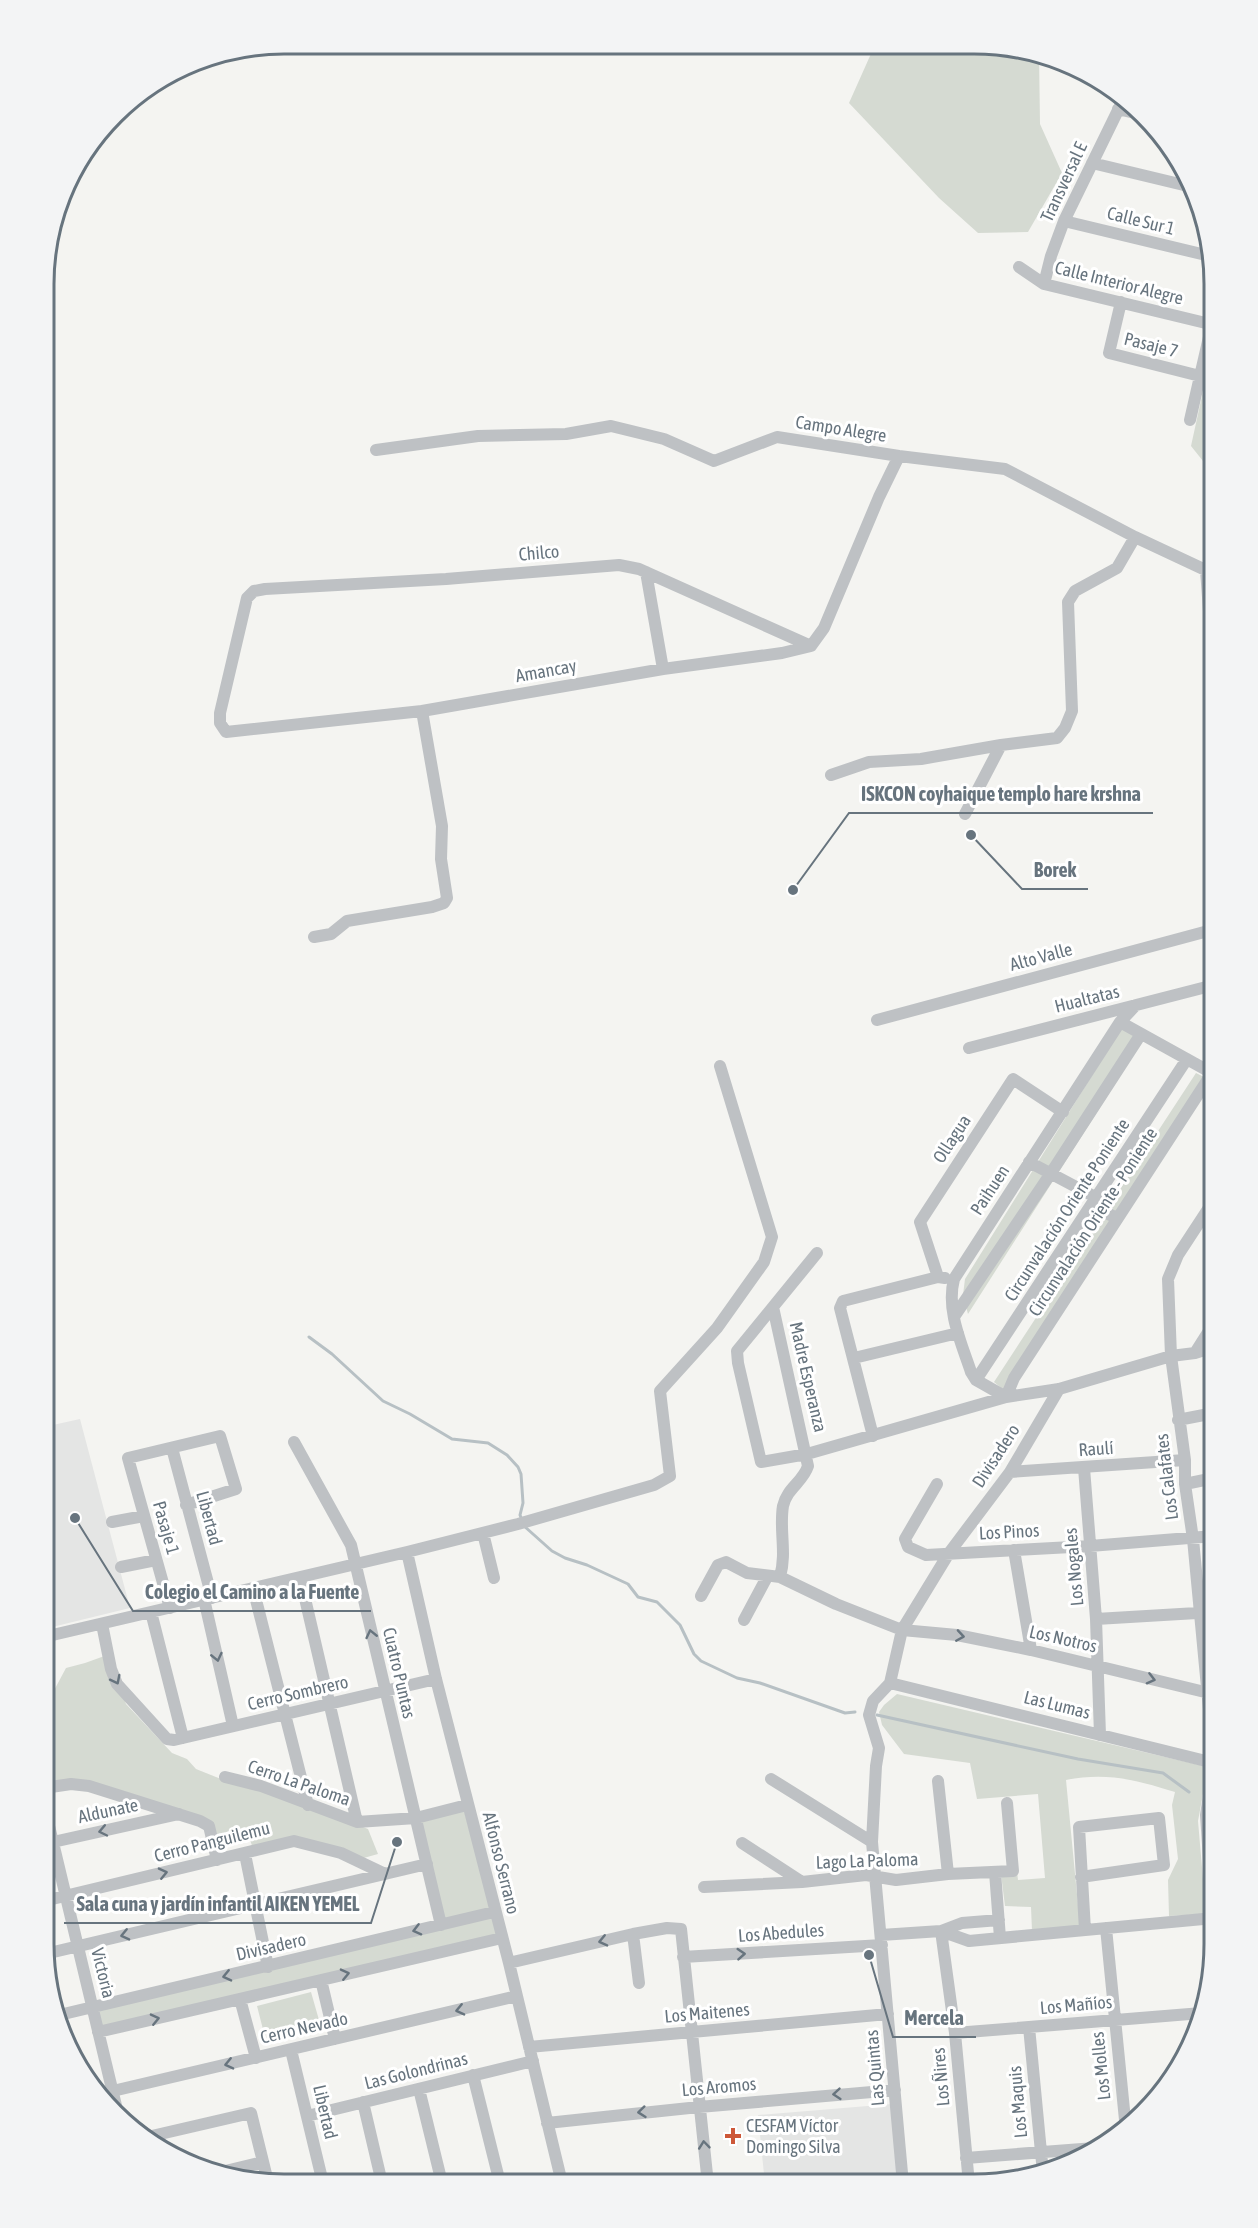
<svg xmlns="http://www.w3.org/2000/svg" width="1258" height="2228" font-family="'Asap Condensed',sans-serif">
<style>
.built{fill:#e4e5e4}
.green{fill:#d5dad2}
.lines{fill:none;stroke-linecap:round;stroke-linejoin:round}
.stream{stroke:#b7c0c4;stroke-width:3}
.minor{stroke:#bec1c4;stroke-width:12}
.oneway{stroke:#67747e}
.poi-dot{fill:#cd5838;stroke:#fff;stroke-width:2}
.labels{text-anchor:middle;stroke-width:6;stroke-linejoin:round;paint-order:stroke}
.street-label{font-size:18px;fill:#67747e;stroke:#fff}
.poi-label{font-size:18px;fill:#67747e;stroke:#fff;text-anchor:start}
.rim{fill:none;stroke:#67747e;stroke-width:3}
.leader{fill:none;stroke:#67747e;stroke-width:2}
.callout-dot{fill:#67747e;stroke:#fff;stroke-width:2}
.callout-label{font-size:20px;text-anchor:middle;font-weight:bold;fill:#67747e;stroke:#fff;stroke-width:6;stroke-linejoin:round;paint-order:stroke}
</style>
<rect width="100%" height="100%" fill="#f4f4f1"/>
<path class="built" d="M80,1419L130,1608L44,1629V1427Z
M892,2104L899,2184H765L758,2115Z"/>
<path class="green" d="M874,47L1021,48L1039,54L1040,124L1062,173L1028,232L978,233L939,198L849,103Z
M1214,341V416L1203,461L1191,446Z
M1124,1024L1145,1037L968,1314L963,1295L965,1279Z
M1196,1073L1210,1080L1006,1392L994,1382Z
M110,1654L126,1704L172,1753L187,1759L196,1769L226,1781L269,1790L368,1829L378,1854L360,1859L296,1839L253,1849L247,1830L215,1838L210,1824L55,1782L45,1733L51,1696L66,1668L85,1663Z
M897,1694L1208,1767L1198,1821L1206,1914L1169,1916L1168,1880L1178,1859L1172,1805L1175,1792C1136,1780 1107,1772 1066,1780L1080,1926L1032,1931L1031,1907L1005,1906L1001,1874L1017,1872L1018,1880L1045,1878L1038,1794L977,1799L970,1763L904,1754L882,1725L879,1712L884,1705Z
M464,1810L490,1908L443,1920L420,1821Z
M492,1917L497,1935L101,2029L97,2009Z
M311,1992L321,2027L266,2041L257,2006Z"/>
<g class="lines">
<path class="stream" d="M309,1337L332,1354L383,1401L410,1414L452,1439L488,1443L507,1455L518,1467L521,1474L523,1503L520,1515L522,1520
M524,1526L552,1551L565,1558L587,1565L628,1584L638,1597L657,1602L680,1625L694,1654L701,1661L737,1678L760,1683L845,1713L855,1712
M877,1715L1078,1759L1163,1773L1189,1792"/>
<path class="minor" d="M1118,109L1143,115
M1092,163L1192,187
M1064,221L1210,256
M1019,267L1044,284L1214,325
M1044,284L1051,256L1064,221L1124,98
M1121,302L1109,353L1200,376
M1190,420L1214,315
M376,450L478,436L566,434L611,426L664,439L714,461L777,437L899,456L1005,469L1135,537L1214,574
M1214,472V468
M1206,570L1214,679
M646,572L663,669
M811,646L639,569L619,565L446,579L265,589L254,591L247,598L220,713V723L226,732L422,711L663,669L782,653L811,646L824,628L879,497L899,456
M831,775L869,762L921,759L1001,745
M965,814L1001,745L1057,738L1065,728L1072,711L1068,602L1075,591L1117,568L1135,537
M314,937L331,934L347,921L432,907L444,903L447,898L441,859L442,826L422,711
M1136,1005L1120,1022L954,1279C946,1310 961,1342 971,1372L976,1380L1006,1397L1014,1378L1214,1070
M877,1020L1208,931H1214
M1120,1022L1212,1073
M969,1048L1214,985
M1029,1162L1097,1198
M1091,1206L1117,1218
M817,1253L737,1351L738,1363L761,1462L807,1454L1006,1397L1059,1389L1171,1356L1195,1353L1214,1347
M938,1277L920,1222L1013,1079L1063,1112
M773,1307L808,1466C803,1482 787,1488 783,1506C779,1530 787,1552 780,1577
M954,1317L1051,1173L1141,1034
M1195,1353L1214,1323
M854,1358L958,1333
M976,1380L1187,1059
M1178,1420L1214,1413
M873,1436L840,1308L843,1301L938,1277L945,1278
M294,1442L351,1545L441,1925
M172,1448L212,1598
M1084,1468L1096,1619L1100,1735
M1010,1472L1185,1460
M937,1484L905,1539L908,1547L926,1555L1090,1546L1214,1536
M1185,1484L1214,1478
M112,1522L144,1516
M483,1533L494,1578
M1014,1550L1031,1650
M407,1552L436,1679L509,1963L562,2183
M121,1567L156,1560
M300,1577L357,1822
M253,1588L308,1805
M701,1596L718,1565L726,1562L747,1573L780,1577L836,1604L902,1630L957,1635L1031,1650L1213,1694
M204,1599L233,1726
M170,1608L128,1458L220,1436L236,1489L186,1505
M151,1612L183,1738
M1096,1619L1214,1612
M744,1620L767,1577
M102,1624L111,1669L117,1684L167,1739L174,1740L436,1679
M44,1637L407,1552L518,1524L654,1485L670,1476L660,1391L717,1328L764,1262L772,1237L720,1066
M890,1683L873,1701L869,1715L879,1748L876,1766L872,1842L903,2184
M890,1683L902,1630L949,1553L1010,1472L1059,1389
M890,1683L1214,1763
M1214,1762L1193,1539L1185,1484V1460L1171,1356L1168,1279L1178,1255L1214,1200
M225,1777L261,1786L357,1822L416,1818L467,1805
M771,1779L872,1842
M938,1781L948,1874
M44,1788L71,1784L89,1786L200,1821L209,1826L217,1860
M44,1805L118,2114
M742,1843L802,1882
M44,1844L179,1814
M245,1854L268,1967
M995,1872L1000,1938
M1081,1877L1164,1865L1159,1818L1079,1827L1085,1930
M704,1887L802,1882L866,1875L896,1880L948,1874L1013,1871L1007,1803
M44,1901L294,1841L341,1853L385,1874
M1106,1928L1126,2130
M941,1931L955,2033L969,2184
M941,1931L962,1923L999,1920
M633,1934L639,1983
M881,1935L941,1931L969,1941L1214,1918
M1214,1935L1206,1815L1214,1764
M45,1954L427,1864
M683,1957L882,1945
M509,1963L633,1934L667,1928L681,1929L708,2184
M321,1980L335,2039
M240,1999L256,2058
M55,2016L494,1912
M1029,2027L1043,2173
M98,2032L502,1938
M955,2033L1202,2013
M529,2047L888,2014
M291,2050L323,2183
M473,2075L500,2183
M419,2089L442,2183
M100,2094L517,1996
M363,2102L382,2183
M307,2116L533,2061
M547,2123L699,2107L895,2090
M143,2138L251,2113L268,2182
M966,2158L1095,2148
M217,2173L263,2162"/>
</g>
<defs><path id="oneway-chevron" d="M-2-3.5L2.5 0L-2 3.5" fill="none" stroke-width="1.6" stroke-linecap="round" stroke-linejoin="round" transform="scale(1.5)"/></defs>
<g class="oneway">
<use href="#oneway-chevron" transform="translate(371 1634) rotate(-103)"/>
<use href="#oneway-chevron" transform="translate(960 1636) rotate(9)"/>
<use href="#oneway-chevron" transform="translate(217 1657) rotate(77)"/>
<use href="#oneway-chevron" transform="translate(1151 1679) rotate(14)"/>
<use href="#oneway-chevron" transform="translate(116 1680) rotate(63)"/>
<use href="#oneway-chevron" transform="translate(103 1831) rotate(168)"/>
<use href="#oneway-chevron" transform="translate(163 1873) rotate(-13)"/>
<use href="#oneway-chevron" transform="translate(417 1930) rotate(166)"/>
<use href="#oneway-chevron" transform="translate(125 1935) rotate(167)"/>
<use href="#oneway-chevron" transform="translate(603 1941) rotate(167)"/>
<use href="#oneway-chevron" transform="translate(741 1954) rotate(-4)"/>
<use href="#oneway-chevron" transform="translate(345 1974) rotate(-13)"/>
<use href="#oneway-chevron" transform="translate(227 1976) rotate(167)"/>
<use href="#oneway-chevron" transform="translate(460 2010) rotate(167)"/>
<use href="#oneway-chevron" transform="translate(155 2019) rotate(-13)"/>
<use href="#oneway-chevron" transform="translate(229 2064) rotate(167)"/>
<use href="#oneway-chevron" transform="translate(837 2094) rotate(175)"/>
<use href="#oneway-chevron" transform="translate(642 2112) rotate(174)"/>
<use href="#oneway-chevron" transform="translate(704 2145) rotate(-96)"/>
</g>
<path class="poi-dot" d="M730 2127h6v6h6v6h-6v6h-6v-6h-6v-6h6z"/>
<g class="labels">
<g class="street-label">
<text transform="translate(1064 182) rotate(-65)" y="6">Transversal E</text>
<text transform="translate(1141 221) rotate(14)" y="6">Calle Sur 1</text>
<text transform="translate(1119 283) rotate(14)" y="6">Calle Interior Alegre</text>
<text transform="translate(1151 345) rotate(14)" y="6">Pasaje 7</text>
<text transform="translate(841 429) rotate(9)" y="6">Campo Alegre</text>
<text transform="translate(539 553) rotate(-5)" y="6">Chilco</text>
<text transform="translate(546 671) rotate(-10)" y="6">Amancay</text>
<text transform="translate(1041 957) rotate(-15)" y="6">Alto Valle</text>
<text transform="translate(1087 999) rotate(-14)" y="6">Hualtatas</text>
<text transform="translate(952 1139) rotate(-57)" y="6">Ollagua</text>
<text transform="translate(990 1190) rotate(-57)" y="6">Paihuen</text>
<text transform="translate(1067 1210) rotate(-57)" y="6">Circunvalación Oriente Poniente</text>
<text transform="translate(1093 1222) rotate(-57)" y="6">Circunvalación Oriente - Poniente</text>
<text transform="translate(808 1377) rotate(77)" y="6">Madre Esperanza</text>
<text transform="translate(1096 1449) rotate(-4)" y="6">Raulí</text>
<text transform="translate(996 1456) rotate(-57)" y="6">Divisadero</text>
<text transform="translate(1167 1477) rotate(-97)" y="6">Los Calafates</text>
<text transform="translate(209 1518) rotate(75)" y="6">Libertad</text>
<text transform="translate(166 1528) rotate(74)" y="6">Pasaje 1</text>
<text transform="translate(1009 1532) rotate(-3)" y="6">Los Pinos</text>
<text transform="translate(1074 1567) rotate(-95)" y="6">Los Nogales</text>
<text transform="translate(1063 1639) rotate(13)" y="6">Los Notros</text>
<text transform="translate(399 1673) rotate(77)" y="6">Cuatro Puntas</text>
<text transform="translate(298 1693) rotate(-13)" y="6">Cerro Sombrero</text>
<text transform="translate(1057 1705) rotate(14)" y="6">Las Lumas</text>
<text transform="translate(299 1783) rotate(19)" y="6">Cerro La Paloma</text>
<text transform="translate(108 1811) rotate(-12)" y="6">Aldunate</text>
<text transform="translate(212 1842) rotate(-14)" y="6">Cerro Panguilemu</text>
<text transform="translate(867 1861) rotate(-2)" y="6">Lago La Paloma</text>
<text transform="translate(501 1863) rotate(76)" y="6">Alfonso Serrano</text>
<text transform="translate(781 1933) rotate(-4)" y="6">Los Abedules</text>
<text transform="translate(271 1947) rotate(-13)" y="6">Divisadero</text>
<text transform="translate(103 1973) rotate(76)" y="6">Victoria</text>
<text transform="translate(1076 2005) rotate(-5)" y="6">Los Mañíos</text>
<text transform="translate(707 2013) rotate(-5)" y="6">Los Maitenes</text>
<text transform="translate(304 2028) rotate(-13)" y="6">Cerro Nevado</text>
<text transform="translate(1101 2066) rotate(-96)" y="6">Los Molles</text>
<text transform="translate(875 2068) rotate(-95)" y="6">Las Quintas</text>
<text transform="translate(416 2071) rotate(-14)" y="6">Las Golondrinas</text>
<text transform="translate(941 2077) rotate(-95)" y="6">Los Ñires</text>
<text transform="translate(719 2087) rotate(-5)" y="6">Los Aromos</text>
<text transform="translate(1018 2102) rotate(-95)" y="6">Los Maquis</text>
<text transform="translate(325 2112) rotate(77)" y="6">Libertad</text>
</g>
<g class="poi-label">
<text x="746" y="2132">CESFAM Víctor<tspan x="746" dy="21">Domingo Silva</tspan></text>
</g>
</g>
<path d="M0 0H1258V2228H0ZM284 54H974A230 230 0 0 1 1204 284V1944A230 230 0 0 1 974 2174H284A230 230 0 0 1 54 1944V284A230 230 0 0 1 284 54Z" fill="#f3f4f5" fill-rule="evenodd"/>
<path class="rim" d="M284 54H974A230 230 0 0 1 1204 284V1944A230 230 0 0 1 974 2174H284A230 230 0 0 1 54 1944V284A230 230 0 0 1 284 54Z"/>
<path class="leader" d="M793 890L849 813H1153M971 835L1022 889H1088M75 1518L133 1611H371M397 1842L371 1923H64M869 1955L893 2037H976"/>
<g class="callout-dot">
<circle cx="793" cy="890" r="6"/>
<circle cx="971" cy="835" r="6"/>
<circle cx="75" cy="1518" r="6"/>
<circle cx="397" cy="1842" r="6"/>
<circle cx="869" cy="1955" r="6"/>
</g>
<g class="callout-label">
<text x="1001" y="801">ISKCON coyhaique templo hare krshna</text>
<text x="1055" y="877">Borek</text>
<text x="252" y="1599">Colegio el Camino a la Fuente</text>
<text x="218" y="1911">Sala cuna y jardín infantil AIKEN YEMEL</text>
<text x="934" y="2025">Mercela</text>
</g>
</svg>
